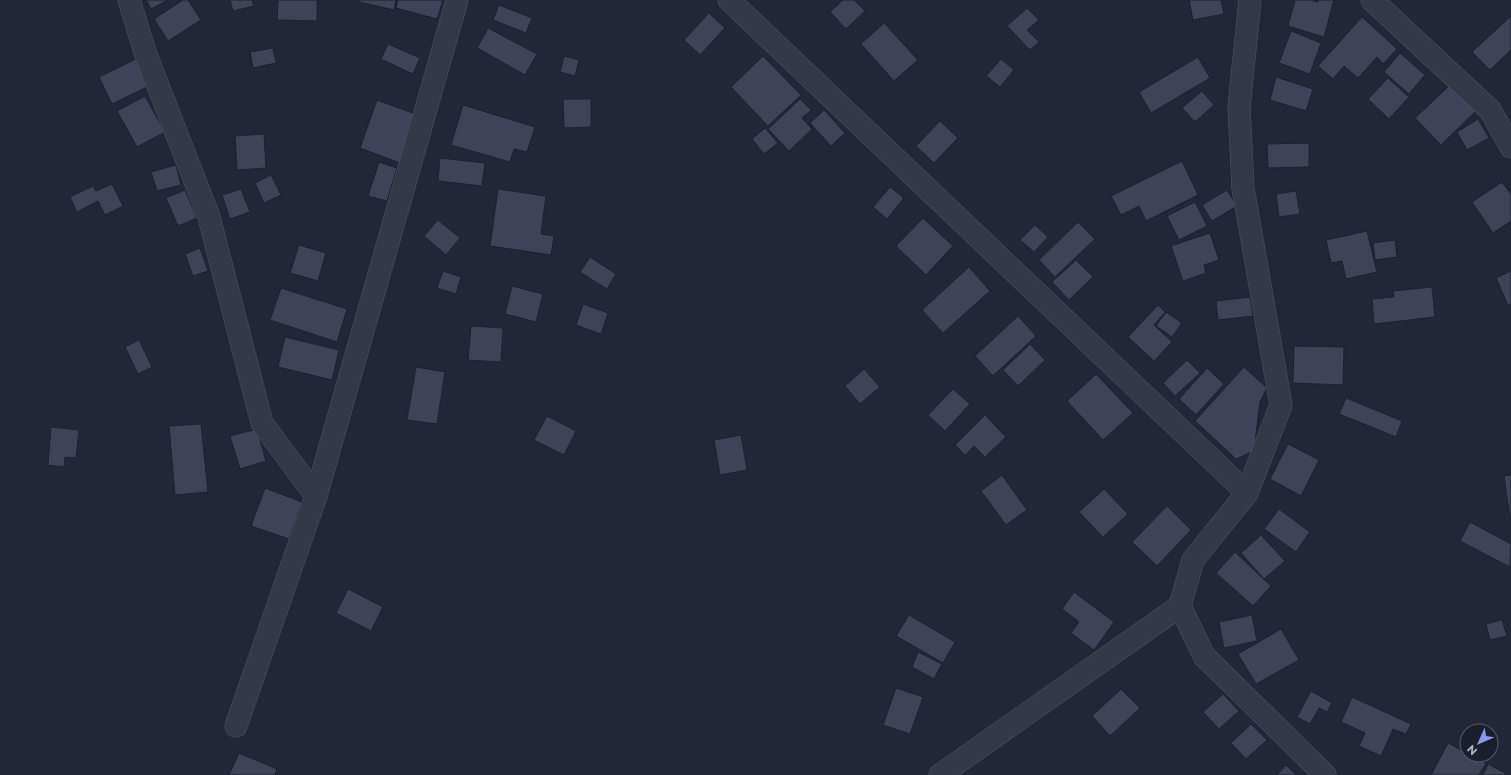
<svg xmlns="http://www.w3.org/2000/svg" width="1511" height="775" font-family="Montserrat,sans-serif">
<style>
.building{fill:#3e4357;stroke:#1d202e}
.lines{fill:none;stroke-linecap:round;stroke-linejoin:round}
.minor-casing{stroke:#505362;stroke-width:23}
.minor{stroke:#353947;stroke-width:22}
</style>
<rect width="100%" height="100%" fill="#222637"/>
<path class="building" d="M146,0H168L151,9Z
M183,0H188L201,20L168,41L154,19Z
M230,0H252L254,6L233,11Z
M278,0H317V21L277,20Z
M360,0H396L394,10L359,2Z
M398,0H443L437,19L396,8Z
M843,0H854L865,11L846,29L830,12Z
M1189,0H1221L1224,14L1193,20Z
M1295,0H1310L1318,2V0H1334L1324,37L1288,26Z
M499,5L532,18L526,33L493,20Z
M1027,8L1039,20L1027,30L1039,42L1030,50L1007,26Z
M709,13L725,28L700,55L684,40Z
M1511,16V50L1490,70L1472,52Z
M1362,17L1397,49L1383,64L1377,57L1358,78L1344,66L1333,79L1318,66Z
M884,23L918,60L894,81L861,44Z
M488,28L537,54L525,75L477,48Z
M1291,31L1321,43L1310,74L1279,63Z
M388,44L420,58L413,74L381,59Z
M273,48L276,63L253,68L250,52Z
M1400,53L1425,75L1409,94L1384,72Z
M564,56L579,60L575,76L560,72Z
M763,56L801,95L768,126L731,87Z
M1198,57L1210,78L1151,113L1139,92Z
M136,59L149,86L112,104L99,77Z
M1001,59L1014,70L1000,87L986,76Z
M1276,77L1313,89L1306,111L1270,100Z
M1388,78L1409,97L1389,119L1368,99Z
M1451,84L1476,111L1441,145L1415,118Z
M1202,91L1214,105L1195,122L1182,108Z
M145,96L165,132L137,147L117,111Z
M563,99H591V127L564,128Z
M800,99L811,110L802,118L812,129L789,151L768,129Z
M377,100L418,115L400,163L360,148Z
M463,105L535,127L527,152L514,149L510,162L451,145Z
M824,110L845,133L831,146L810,123Z
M1478,119L1489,138L1467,150L1457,132Z
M940,121L958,138L934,163L916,146Z
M765,128L778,143L764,154L752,139Z
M264,134L266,168L237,170L235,136Z
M1309,143V167L1268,168L1267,144Z
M440,158L485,163L482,186L438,181Z
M1182,161L1198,195L1146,221L1139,206L1121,215L1111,196Z
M379,162L397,168L387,201L368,196Z
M176,165L181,185L157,191L151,172Z
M271,175L281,195L264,203L255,183Z
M1502,182L1511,194V221L1493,233L1472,202Z
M112,184L123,206L105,215L98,201L77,212L70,197L93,186L96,191Z
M890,187L904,198L887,219L873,207Z
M241,189L250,212L230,219L222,195Z
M498,189L546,196L541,234L554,236L551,255L490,246Z
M185,190L197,218L178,226L166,198Z
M1227,190L1237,206L1212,221L1202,205Z
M1296,191L1300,214L1279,217L1276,194Z
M1195,202L1207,226L1179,240L1167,216Z
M923,218L953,246L926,275L896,246Z
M438,220L460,238L446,255L424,236Z
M1078,222L1095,239L1055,277L1039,260Z
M1035,225L1048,237L1034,252L1020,240Z
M1367,231L1377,272L1346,279L1342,261L1331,263L1326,240Z
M1210,233L1219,260L1204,265L1206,273L1183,281L1171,246Z
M1395,240L1397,257L1375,260L1373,243Z
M299,245L326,253L318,281L290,273Z
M200,248L208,271L193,276L185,254Z
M590,257L616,274L607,289L580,272Z
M1076,260L1093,277L1069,300L1052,282Z
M969,267L990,291L943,333L922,310Z
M443,271L461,277L456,294L437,288Z
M1511,271V304L1508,305L1496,278Z
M512,286L543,294L536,322L505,314Z
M1432,287L1435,317L1374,324L1372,299L1394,297L1393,291Z
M281,288L347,309L337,342L270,320Z
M1250,297L1253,316L1218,320L1216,301Z
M583,304L608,313L601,334L576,325Z
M1158,305L1165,312L1154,325L1172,342L1154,361L1128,337Z
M1166,312L1182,323L1172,337L1156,326Z
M1018,316L1036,336L993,376L975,356Z
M471,326L503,328L501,362L468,360Z
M285,337L339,350L332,380L278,367Z
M139,340L152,367L138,374L125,347Z
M1030,344L1045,360L1018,386L1003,370Z
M1294,346L1344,347L1343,385L1293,383Z
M1187,360L1200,373L1175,396L1163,383Z
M416,367L445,372L437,424L407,420Z
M1244,367L1267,388L1260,402L1254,451L1236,459L1195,421Z
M1207,368L1224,384L1196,415L1179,399Z
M864,369L880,387L860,404L845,386Z
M1096,374L1133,413L1103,440L1067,401Z
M953,389L970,404L945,431L928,415Z
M1346,398L1402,421L1396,437L1339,414Z
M985,415L1006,437L985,457L974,446L965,455L955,445Z
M547,416L576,431L564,455L534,440Z
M201,424L208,492L175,495L169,426Z
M51,427L79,430L76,458L65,457L64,467L48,465Z
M257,429L266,461L240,469L230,436Z
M741,435L747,470L720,475L714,440Z
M1288,444L1319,460L1301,496L1270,479Z
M1002,475L1027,510L1006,525L981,491Z
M1511,475V518H1510L1504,476Z
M265,488L302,502L289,539L251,526Z
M1104,489L1128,514L1103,537L1079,512Z
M1167,506L1191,530L1157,566L1132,542Z
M1279,509L1310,532L1296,552L1264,529Z
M1470,522L1511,544L1510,567L1460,541Z
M1261,535L1285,561L1264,579L1241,553Z
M1235,552L1271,586L1253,606L1216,573Z
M348,589L383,607L371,631L336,613Z
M1074,592L1114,622L1094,650L1071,633L1079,622L1062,609Z
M909,615L955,642L943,663L896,636Z
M1252,615L1257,641L1224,648L1219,622Z
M1502,620L1507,636L1490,640L1486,624Z
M1281,629L1299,660L1256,684L1238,654Z
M918,652L942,664L934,679L912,667Z
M896,688L923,697L910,734L883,725Z
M1121,689L1140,708L1110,736L1092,716Z
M1311,691L1332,703L1327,712L1319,708L1310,724L1297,717Z
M1223,694L1239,711L1219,729L1203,712Z
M1352,697L1411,724L1406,734L1393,729L1381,756L1359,746L1365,733L1341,722Z
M1251,724L1267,740L1246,759L1231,743Z
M1448,743L1467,753V755H1471L1486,763L1479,775H1431Z
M239,753L277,769L275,775H229Z
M1488,764L1505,773L1504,775H1483Z
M1286,765L1296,775H1277Z"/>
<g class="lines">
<g class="minor-casing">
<path id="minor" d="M129,0L146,55L209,217L262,423L316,496
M729,0L1247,493
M1250,0L1239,107L1243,188L1281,405L1247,493L1193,560L1180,606L1204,656L1325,775
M1372,0L1490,110L1511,147
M236,726L316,496L457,0
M940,775L1180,606"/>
</g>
<use href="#minor" class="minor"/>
</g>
<g transform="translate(1479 743) rotate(225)"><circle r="19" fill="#1b1e2c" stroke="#575a69"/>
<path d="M0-3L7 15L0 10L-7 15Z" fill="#8899f0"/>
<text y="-6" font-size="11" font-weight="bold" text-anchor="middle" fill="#b0b3c4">N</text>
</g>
</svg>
